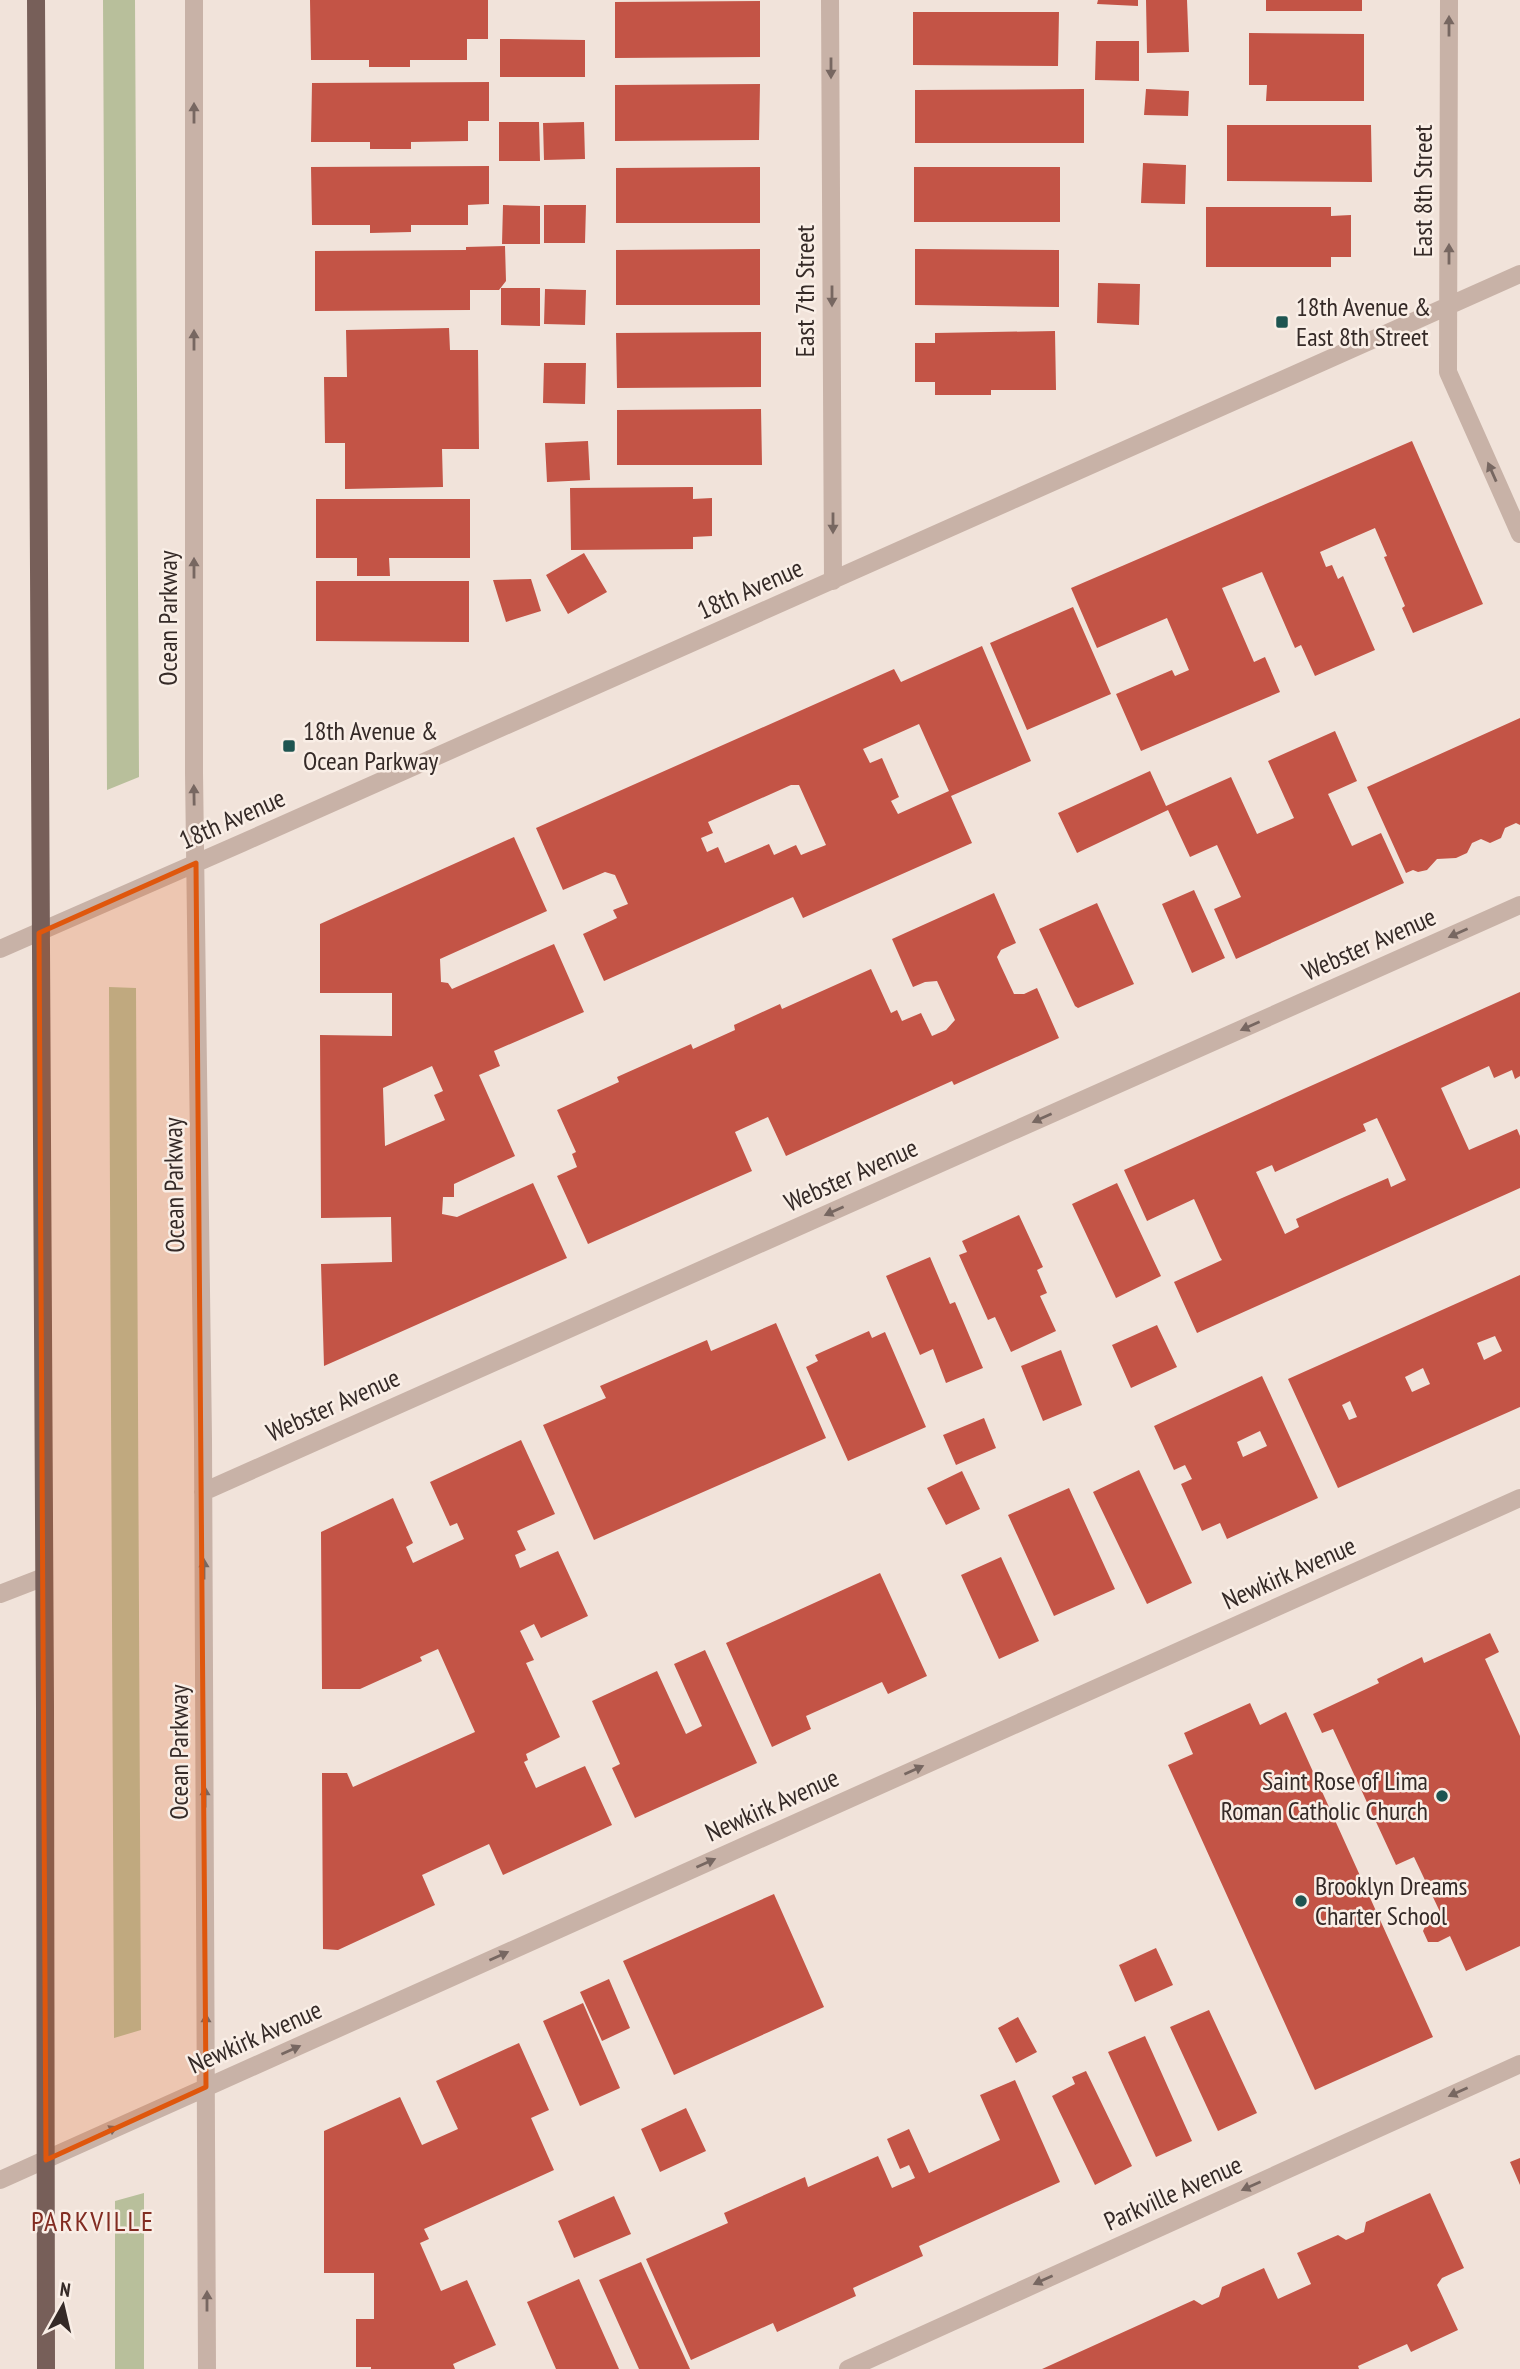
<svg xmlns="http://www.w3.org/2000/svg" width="1520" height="2369" font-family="'PT Sans Narrow',sans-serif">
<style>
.green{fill:#b8bf9b}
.building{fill:#c35446;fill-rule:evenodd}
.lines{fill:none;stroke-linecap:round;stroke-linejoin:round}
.minor{stroke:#c8b2a7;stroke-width:18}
.major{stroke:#775f59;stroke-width:18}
.oneway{fill:#776761}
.marked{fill:#df570d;fill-opacity:0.2;stroke:#df570d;stroke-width:5;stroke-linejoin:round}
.poi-dot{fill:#1e5551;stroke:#f9eee6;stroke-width:2.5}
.labels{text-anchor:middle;stroke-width:5;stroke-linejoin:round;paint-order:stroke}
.street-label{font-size:26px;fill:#352a27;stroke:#f9eee6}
.poi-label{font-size:26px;fill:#352a27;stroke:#f9eee6;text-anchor:start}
.neighbourhood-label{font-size:28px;letter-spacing:2px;fill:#822c22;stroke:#f9eee6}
</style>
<rect width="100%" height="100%" fill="#f1e3da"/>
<path class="green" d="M103,0H135L139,777L107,790Z
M109,987L136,988L141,2030L114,2038Z
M144,2193V2369H115V2201Z"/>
<path class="building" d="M310,0H488V39H467V60H410V67H369V60H311Z
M1098,0H1138V6L1097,4Z
M1146,0H1187L1189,52L1147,53Z
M1266,0H1362V11H1266Z
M760,1V57L615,58V2Z
M913,12H1059L1058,66L913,65Z
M1249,33L1364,34V101H1266L1267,85H1249Z
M500,39L585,40V77H500Z
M1096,41H1139V81L1095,80Z
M489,82V121H468V141L411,142V149H370V142H311L312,83Z
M760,84L759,140L615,141V85Z
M1084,89V143H915V90Z
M1146,89L1189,91L1188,116L1144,115Z
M499,122H539L540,161H499Z
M584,122L585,159L544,160L543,123Z
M1227,125H1371L1372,182L1227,181Z
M1143,163L1186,165L1185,204L1141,203Z
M489,166V204L468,205V225H411V232L370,233V225H312L311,167Z
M760,167V223H616V168Z
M914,167H1060V222H914Z
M503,205L540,206V244H502Z
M544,205H586L585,243H544Z
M1206,207H1331V216L1351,215V257H1331V267H1206Z
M505,246L506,281L499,290H470V310L315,311V251L466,250V247Z
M760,249V305H616V250Z
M915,249L1059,250V307L915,305Z
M1098,283L1140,284L1139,325L1097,323Z
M501,288H540V326L501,325Z
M545,289L586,290L585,325L544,324Z
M449,328L450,350H478L479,449H442L443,487L345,489V443H325L324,377H347L346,330Z
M1055,331L1056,390H991V395H935V382H915V343H935V333Z
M761,332V387L617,388L616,333Z
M544,363H586L585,404L543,403Z
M761,409L762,465H617V410Z
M588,441L590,480L547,482L545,443Z
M1412,441L1483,604L1413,633L1402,608L1405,606L1384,557L1387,556L1375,528L1320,552L1326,567L1332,565L1338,579L1343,576L1375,650L1315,676L1301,645L1295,648L1262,572L1222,588L1254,662L1265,657L1280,692L1141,751L1116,694L1172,670L1175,676L1189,670L1167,618L1097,648L1071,588Z
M693,487V499L712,498V536L693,537V549L571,550L570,488Z
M316,499H470V558H389L390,576H357V558H316Z
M584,553L607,592L568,614L546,575Z
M531,579L541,611L506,622L493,580Z
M316,581H469V642L316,641Z
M1073,607L1111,694L1027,730L990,643Z
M982,646L1031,761L951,796L972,843L803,918L793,897L604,981L583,934L617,918L613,910L628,904L615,875L605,872L563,890L536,828L894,669L901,682ZM919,724L949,791L898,814L891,801L899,797L882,758L870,763L863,749ZM791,785H799L826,845L801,855L796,845L774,855L769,844L725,863L718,847L707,852L701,838L713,833L708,822Z
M1520,718V825L1516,823L1505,828L1501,838L1490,843L1481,839L1472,843L1467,853L1456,858L1437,859L1427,870L1418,872L1413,870L1406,873L1367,787Z
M1335,731L1357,781L1328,794L1352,846L1381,833L1404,883L1236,959L1214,909L1241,897L1217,845L1190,857L1168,810L1077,853L1058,813L1150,771L1166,806L1231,777L1257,834L1294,818L1268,761Z
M514,837L547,911L440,959L441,982L448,983L452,989L554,944L584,1012L494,1051L500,1066L479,1075L515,1156L454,1184V1197H443L442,1214L457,1217L533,1183L567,1258L324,1366L321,1264L392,1262L391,1217L321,1218L320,1035L392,1036V993H320V924ZM432,1066L443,1091L434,1095L445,1120L385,1146L383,1088Z
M1194,890L1225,958L1192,973L1162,904Z
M994,893L1016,943L1001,950L997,957L1000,964L1014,994H1024L1037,988L1059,1038L954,1085L952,1081L786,1156L768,1117L735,1132L752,1171L588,1244L557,1176L577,1167L572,1154L576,1152L557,1110L619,1082L617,1077L691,1044L693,1049L735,1030L734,1025L780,1004L782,1009L871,969L891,1013L897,1010L902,1021L921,1013L932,1036L946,1030L955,1020L937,981L925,982L913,987L892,939Z
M1097,903L1134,984L1078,1008L1075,1006L1039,929Z
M1520,992V1076L1515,1079L1512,1070L1494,1078L1489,1066L1441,1088L1469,1150L1517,1129L1520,1136V1188L1197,1333L1174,1282L1222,1260L1220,1257L1194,1199L1147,1221L1124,1170ZM1377,1118L1406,1180L1391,1187L1388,1178L1342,1198L1296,1219L1299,1227L1285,1234L1256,1172L1272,1165L1275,1172L1366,1131L1363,1124Z
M1117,1183L1161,1276L1116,1298L1072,1204Z
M1019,1215L1043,1267L1037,1270L1047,1293L1040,1296L1056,1331L1011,1352L995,1317L988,1320L959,1255L967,1252L962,1241Z
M930,1257L950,1304L955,1302L983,1368L946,1383L933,1349L920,1355L886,1276Z
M1520,1275V1407L1338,1488L1288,1379ZM1495,1336L1502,1351L1484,1360L1477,1343ZM1423,1368L1430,1384L1412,1392L1405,1377ZM1350,1401L1357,1417L1349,1420L1342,1405Z
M776,1323L826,1438L594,1540L543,1425L606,1398L600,1386L707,1340L711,1351Z
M1157,1325L1177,1367L1131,1388L1112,1345Z
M869,1331L872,1338L885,1332L926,1427L848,1461L806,1367L818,1361L815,1355Z
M1061,1350L1082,1405L1043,1421L1021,1366Z
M1262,1376L1318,1498L1227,1539L1220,1523L1202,1531L1181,1484L1192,1479L1185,1465L1174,1470L1154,1426ZM1260,1431L1267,1446L1243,1457L1237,1442Z
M984,1418L996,1448L956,1465L943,1435Z
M521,1440L555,1514L517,1531L526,1550L515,1555L520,1568L558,1551L588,1616L541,1638L534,1624L520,1631L534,1660L526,1663L560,1737L526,1754L528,1760L524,1762L536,1788L585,1766L612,1825L503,1875L489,1844L422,1875L435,1905L338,1950L323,1949L322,1773H347L353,1787L475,1732L438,1649L420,1657L422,1661L360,1689H322L321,1532L393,1498L413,1543L406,1547L413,1563L464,1539L457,1523L450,1526L430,1482Z
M1139,1470L1192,1583L1147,1604L1093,1492Z
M962,1471L980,1509L946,1525L927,1488Z
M1069,1488L1115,1589L1054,1616L1008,1515Z
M1001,1557L1039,1641L999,1659L961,1575Z
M880,1573L927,1676L888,1694L882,1682L806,1716L811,1729L772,1747L726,1643Z
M1490,1633L1499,1652L1485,1659L1520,1736V1946L1466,1971L1450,1936L1438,1942H1428L1423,1931L1428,1920L1441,1914L1414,1857L1396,1865L1333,1729L1322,1733L1313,1714L1379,1683L1377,1679L1422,1657L1424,1663Z
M705,1650L757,1763L635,1818L612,1768L620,1764L592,1701L657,1671L686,1734L702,1726L674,1664Z
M1250,1703L1260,1725L1286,1712L1433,2037L1315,2090L1168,1765L1193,1754L1184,1733Z
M774,1894L824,2007L674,2075L623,1961Z
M1156,1948L1173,1985L1135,2002L1119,1965Z
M609,1979L630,2028L602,2041L580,1992Z
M583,2003L620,2088L580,2106L543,2021Z
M1209,2010L1257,2113L1218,2131L1170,2027Z
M1018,2017L1037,2052L1016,2063L998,2028Z
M1145,2036L1192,2141L1156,2157L1108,2052Z
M519,2043L549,2110L531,2118L554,2170L424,2229L429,2239L420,2243L441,2291L467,2280L496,2345L453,2364L455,2369H371V2367H356V2319H374V2273H324V2131L400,2097L422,2145L458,2129L436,2081Z
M1086,2071L1132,2166L1095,2185L1052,2096L1075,2084L1072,2077Z
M1015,2080L1060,2182L919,2246L923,2256L853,2288L856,2296L777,2332L773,2323L691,2360L646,2259L728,2223L724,2213L805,2177L808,2187L878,2156L892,2188L915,2178L909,2165L900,2169L887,2139L909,2129L929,2173L1000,2140L980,2095Z
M686,2108L706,2151L660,2172L641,2129Z
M1520,2158V2185L1510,2162Z
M1430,2193L1464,2268L1442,2278L1437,2285L1458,2330L1411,2352L1407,2344L1358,2366L1359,2369H1042L1194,2300L1202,2305L1219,2297L1222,2287L1264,2268L1278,2299L1311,2284L1297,2253L1338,2235L1346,2240L1364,2232L1366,2222Z
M614,2196L631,2234L574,2258L558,2221Z
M641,2262L690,2369H639L599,2280Z
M579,2279L619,2369H556L527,2302Z"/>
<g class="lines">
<path class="minor" d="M194,0V773L203,1439L207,2369
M830,0L833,581
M1449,0L1448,372L1520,534
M0,949L242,843L1520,274
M203,1492L1520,905
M0,1594L44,1577
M0,2180L1520,1498
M848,2369L1520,2064"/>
<path class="major" d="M36,0L45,1708L46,2369"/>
</g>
<defs><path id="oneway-solid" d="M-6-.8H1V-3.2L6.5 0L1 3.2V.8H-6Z" transform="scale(1.75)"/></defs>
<g class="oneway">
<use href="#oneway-solid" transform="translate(1449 26) rotate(-90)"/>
<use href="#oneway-solid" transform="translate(831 68) rotate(90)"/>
<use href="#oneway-solid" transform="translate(194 113) rotate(-90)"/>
<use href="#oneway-solid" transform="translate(1449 254) rotate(-90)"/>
<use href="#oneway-solid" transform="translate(832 296) rotate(90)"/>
<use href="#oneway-solid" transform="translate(194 340) rotate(-90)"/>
<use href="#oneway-solid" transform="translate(1492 472) rotate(-114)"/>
<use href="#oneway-solid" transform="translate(833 523) rotate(90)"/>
<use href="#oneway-solid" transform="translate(194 568) rotate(-90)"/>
<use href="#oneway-solid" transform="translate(194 795) rotate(-91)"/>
<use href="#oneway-solid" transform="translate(1458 933) rotate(156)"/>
<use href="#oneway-solid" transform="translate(1250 1026) rotate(156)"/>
<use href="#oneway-solid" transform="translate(1042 1118) rotate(156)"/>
<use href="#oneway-solid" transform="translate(834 1211) rotate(156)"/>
<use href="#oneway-solid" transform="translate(204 1569) rotate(-90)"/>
<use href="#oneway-solid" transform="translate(914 1770) rotate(-24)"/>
<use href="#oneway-solid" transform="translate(205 1797) rotate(-90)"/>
<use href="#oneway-solid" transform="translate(706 1863) rotate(-24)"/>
<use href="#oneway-solid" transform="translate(499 1956) rotate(-24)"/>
<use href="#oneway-solid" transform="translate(206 2024) rotate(-90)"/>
<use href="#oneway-solid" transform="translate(291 2050) rotate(-24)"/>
<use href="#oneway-solid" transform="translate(1458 2092) rotate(156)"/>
<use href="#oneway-solid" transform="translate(108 2131) rotate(-25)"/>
<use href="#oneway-solid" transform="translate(1251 2186) rotate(156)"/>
<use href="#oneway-solid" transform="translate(1043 2280) rotate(156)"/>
<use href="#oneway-solid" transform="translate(207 2301) rotate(-90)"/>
</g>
<path class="marked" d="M196,863L206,2087L46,2160L39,933Z"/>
<g class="poi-dot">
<rect x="1275" y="315" width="14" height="14" rx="3.5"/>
<rect x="282" y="739" width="14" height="14" rx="3.5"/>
<circle cx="1442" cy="1796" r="7"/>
<circle cx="1301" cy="1901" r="7"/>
</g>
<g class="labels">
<g class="street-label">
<text transform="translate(1423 191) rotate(-90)" y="9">East 8th Street</text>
<text transform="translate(805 291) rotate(-90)" y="9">East 7th Street</text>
<text transform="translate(750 589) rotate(-24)" y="9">18th Avenue</text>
<text transform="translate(168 618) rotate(-90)" y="9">Ocean Parkway</text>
<text transform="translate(232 819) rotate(-24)" y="9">18th Avenue</text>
<text transform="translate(1369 944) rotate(-24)" y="9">Webster Avenue</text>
<text transform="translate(851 1175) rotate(-24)" y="9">Webster Avenue</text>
<text transform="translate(174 1185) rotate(-91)" y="9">Ocean Parkway</text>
<text transform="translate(333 1405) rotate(-24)" y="9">Webster Avenue</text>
<text transform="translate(1289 1573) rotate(-24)" y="9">Newkirk Avenue</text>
<text transform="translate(179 1752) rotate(-90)" y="9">Ocean Parkway</text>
<text transform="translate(772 1805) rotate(-24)" y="9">Newkirk Avenue</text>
<text transform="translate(255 2037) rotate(-24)" y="9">Newkirk Avenue</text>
<text transform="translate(1173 2193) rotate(-24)" y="9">Parkville Avenue</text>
</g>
<g class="poi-label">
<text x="1296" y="316">18th Avenue &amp;<tspan x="1296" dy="30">East 8th Street</tspan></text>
<text x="303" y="740">18th Avenue &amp;<tspan x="303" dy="30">Ocean Parkway</tspan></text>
<text x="1428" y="1790" text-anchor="end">Saint Rose of Lima<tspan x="1428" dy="30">Roman Catholic Church</tspan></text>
<text x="1315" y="1895">Brooklyn Dreams<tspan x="1315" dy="30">Charter School</tspan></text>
</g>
<g class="neighbourhood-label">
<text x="93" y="2231">PARKVILLE</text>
</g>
</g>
<g transform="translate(63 2306) rotate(8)" stroke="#f9eee6" stroke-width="5" paint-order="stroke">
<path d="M0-5L12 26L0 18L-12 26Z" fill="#352a27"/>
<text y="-10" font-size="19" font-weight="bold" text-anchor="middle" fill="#352a27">N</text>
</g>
</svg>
